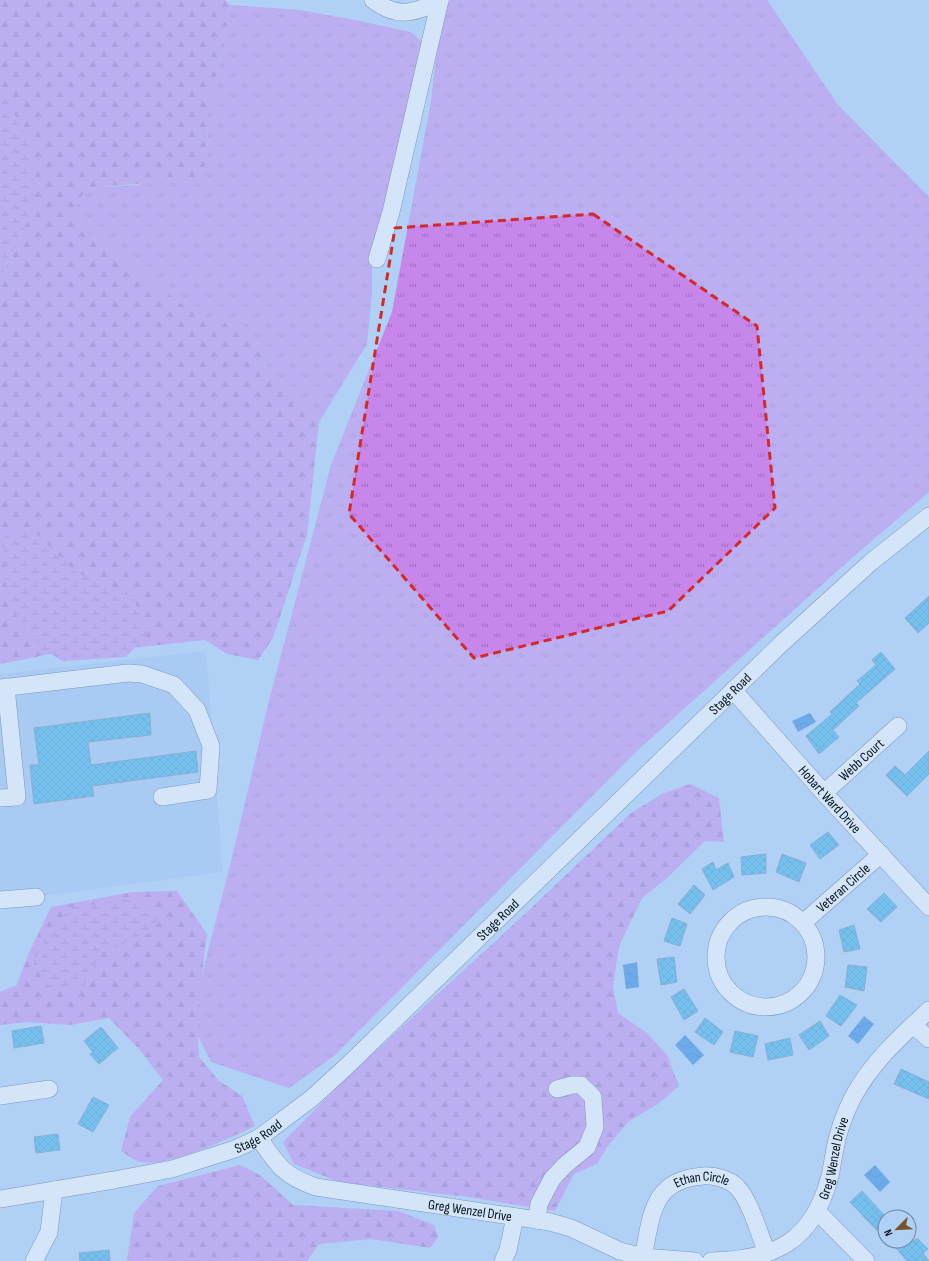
<svg xmlns="http://www.w3.org/2000/svg" width="929" height="1261" font-family="'Sofia Sans Condensed',sans-serif">
<style>
.built{fill:#a1c5f0}
.grass{fill:url(#grass-tufts)}
.forest{fill:url(#forest-firs)}
.wetland{fill:url(#wetland-marsh)}
.water{fill:url(#water-waves)}
.building{fill:url(#building-cross-hatch);stroke:#59869f}
.lines{fill:none;stroke-linecap:round;stroke-linejoin:round}
.minor-casing{stroke:#3b5676;stroke-width:18}
.minor{stroke:#fff;stroke-width:17}
.marked{fill:none;stroke:#d62828;stroke-width:3;stroke-dasharray:8 5;stroke-linejoin:round}
.labels{text-anchor:middle;stroke-width:4;stroke-linejoin:round;paint-order:stroke}
.street-label{font-size:14px;fill:#05101c;stroke:#b1d0f6}
</style>
<defs>
<pattern id="grass-tufts" width="24" height="20" patternUnits="userSpaceOnUse"><rect width="24" height="20" fill="#c786ea"/><path d="M3 7l-1-3M5 7V3M7 7l1-3M15 17l-1-3M17 17v-4M19 17l1-3" fill="none" stroke="#a06cbd"/></pattern>
<pattern id="forest-firs" width="22" height="20" patternUnits="userSpaceOnUse"><rect width="22" height="20" fill="#c786ea"/><path d="M5 1l3.5 6h-7zM16 11l3.5 6h-7z" fill="#a06cbd"/></pattern>
<pattern id="wetland-marsh" width="20" height="14" patternUnits="userSpaceOnUse"><rect width="20" height="14" fill="#c786ea"/><path d="M1 5h8M5 5V1M11 12h8M15 12V8" fill="none" stroke="#a06cbd"/></pattern>
<pattern id="water-waves" width="16" height="10" patternUnits="userSpaceOnUse"><rect width="16" height="10" fill="#1a7cdc"/><path d="M0 5q4-4 8 0t8 0" fill="none" stroke="#1564b2"/></pattern>
<pattern id="building-cross-hatch" width="8" height="8" patternUnits="userSpaceOnUse"><rect width="8" height="8" fill="#2aade6"/><path d="M0 0l8 8M0 8l8-8" fill="none" stroke="#228bba"/></pattern>
</defs>
<rect width="100%" height="100%" fill="#b1d0f6"/>
<path class="built" d="M206,651L223,872L36,897L0,900V674Z"/>
<path class="grass" d="M444,0H767L838,105L929,197V492L853,557L637,751L334,1056L289,1088L211,1062L190,1020L230,866L269,701L331,465L392,312L431,101L442,4Z
M230,5L300,10L350,19L411,32L423,43L372,253V295L367,344L319,422L273,381L250,328L202,318L148,280L106,242L83,232L76,205L86,188L137,185L207,162L208,108L224,46Z"/>
<path class="forest" d="M0,0H225L230,5L224,46L208,108L207,162L196,179L87,188L76,205L83,232L106,242L148,280L202,318L250,328L273,381L319,422L307,535L273,638L258,660L227,654L205,640L123,649L61,652L0,664V279L34,208L0,86Z
M690,784L719,798L724,842L705,841L668,877L642,898L619,946L613,987L618,1013L647,1033L667,1055L679,1086L658,1104L629,1121L607,1147L597,1164L574,1174L555,1211L468,1197L339,1182L294,1164L283,1142L341,1083L526,913L631,813L662,794Z
M177,891L207,934L197,1012L199,1057L218,1080L242,1096L255,1126C230,1138 167,1168 140,1162C133,1160 126,1154 121,1151L130,1117L163,1080L139,1049L109,1018L70,1025L27,1022L0,1025V992L17,985L27,957L51,907L133,892Z
M240,1165L260,1175L293,1205L398,1211L434,1225L438,1237L430,1248L371,1239L319,1244L307,1261H127L134,1213L158,1186Z"/>
<path class="wetland" d="M0,86L32,148L34,208L0,279Z
M29,527L76,572L134,598L147,635L126,657L63,661L42,649L8,605L3,537Z
M132,899L160,913L149,934L102,952L83,988L48,986L33,963L47,933L72,907Z"/>
<path class="water" d="M810,713L816,722L798,732L792,721Z
M637,962L639,987L626,989L623,965Z
M864,1016L874,1024L858,1044L848,1036Z
M685,1035L704,1055L693,1065L675,1045Z
M875,1165L890,1182L880,1192L864,1175Z"/>
<path class="building" d="M929,596V623L918,633L905,618Z
M881,652L895,669L856,703L859,706L833,730L839,737L819,754L806,736L832,714L830,712L860,684L857,681L876,665L872,660Z
M150,713L151,735L88,742L91,765L196,751L198,772L92,786L94,796L34,804L30,765H39L34,728Z
M929,751V774L907,796L886,775L895,766L905,775Z
M828,832L839,845L820,859L810,845Z
M766,854V873L742,875L741,857Z
M782,854L806,863L799,882L776,872Z
M713,862L716,870L728,863L734,877L713,890L702,869Z
M694,885L705,895L690,914L678,904Z
M884,893L897,907L881,922L867,909Z
M672,918L687,924L680,946L664,941Z
M854,925L860,949L844,952L839,930Z
M674,957L677,982L661,985L657,959Z
M848,965L867,967L864,991L845,987Z
M684,989L698,1011L684,1020L671,997Z
M840,995L857,1005L841,1026L826,1016Z
M705,1018L723,1032L714,1045L695,1032Z
M820,1021L829,1036L809,1050L799,1035Z
M41,1026L44,1043L14,1048L12,1031Z
M101,1027L118,1048L99,1064L90,1054L93,1052L84,1041Z
M735,1031L758,1036L753,1057L730,1052Z
M790,1038L793,1055L768,1060L765,1044Z
M901,1069L929,1082V1099L894,1084Z
M93,1097L109,1105L93,1132L78,1124Z
M58,1134L60,1150L36,1153L34,1137Z
M862,1191L885,1216V1239L850,1202Z
M917,1238L928,1249L923,1253L929,1261H907L890,1241H914Z
M109,1250L110,1261H80L79,1253Z"/>
<g class="lines">
<g class="minor-casing">
<g id="minor">
<path d="M373,0C398,19 414,13 440,1"/>
<path d="M377,259L391,212L440,0"/>
<path d="M0,688L128,673L142,674L174,685L197,710L211,746L208,790L162,797"/>
<path id="s1" d="M733,690L824,793L929,907"/>
<path id="s2" d="M824,793L898,726"/>
<path d="M0,798L17,797L6,687"/>
<path d="M0,900L36,897"/>
<circle cx="766" cy="957" r="50"/>
<path id="s3" d="M804,922L881,854"/>
<path d="M913,1025L929,1039"/>
<path d="M0,1096L49,1089"/>
<path id="s4" d="M259,1138C277,1165 284,1176 316,1187L550,1222L571,1228L620,1251L643,1257L695,1261"/>
<path id="s5" d="M0,1199L114,1180L172,1169L235,1149L259,1138L312,1098L347,1066L782,643L871,562L929,516"/>
<path d="M818,1212L866,1261"/>
<path d="M537,1220L539,1204L552,1179L564,1166L587,1147L595,1127L593,1097L581,1085H572L557,1089"/>
<path id="s6" d="M643,1257C652,1215 651,1180 703,1176C714,1175 729,1179 737,1187C751,1202 759,1234 767,1253"/>
<path d="M34,1261L49,1232L54,1190"/>
<path d="M503,1261L508,1250L515,1217"/>
<path id="s7" d="M711,1261C776,1260 813,1241 830,1176C832,1167 833,1158 835,1149C838,1131 845,1113 853,1097C872,1062 900,1037 929,1010"/>
</g>
</g>
<use href="#minor" class="minor"/>
</g>
<path d="M0 0H929V1261H0ZM593,214L757,326L775,508L668,611L474,658L349,514L395,228Z" fill="#b1d0f6" fill-opacity=".55" fill-rule="evenodd"/>
<path class="marked" d="M593,214L757,326L775,508L668,611L474,658L349,514L395,228Z"/>
<g class="labels">
<g class="street-label">
<text dy="5" stroke="none"><textPath href="#s5" startOffset="915">Stage Road</textPath></text>
<text dy="5" stroke="none"><textPath href="#s2" startOffset="50">Webb Court</textPath></text>
<text dy="5" stroke="none"><textPath href="#s1" startOffset="146">Hobart Ward Drive</textPath></text>
<text dy="5" stroke="none"><textPath href="#s3" startOffset="52">Veteran Circle</textPath></text>
<text dy="5" stroke="none"><textPath href="#s5" startOffset="591">Stage Road</textPath></text>
<text dy="5" stroke="none"><textPath href="#s5" startOffset="267">Stage Road</textPath></text>
<text dy="5" stroke="none"><textPath href="#s7" startOffset="179">Greg Wenzel Drive</textPath></text>
<text dy="5" stroke="none"><textPath href="#s6" startOffset="111">Ethan Circle</textPath></text>
<text dy="5" stroke="none"><textPath href="#s4" startOffset="233">Greg Wenzel Drive</textPath></text>
</g>
</g>
<g transform="translate(897 1229) rotate(246)"><circle r="19" fill="#b1d0f6" stroke="#6c839f"/>
<path d="M0-3L7 15L0 10L-7 15Z" fill="#75562b"/>
<text y="-6" font-size="11" font-weight="bold" text-anchor="middle" fill="#05101c">N</text>
</g>
</svg>
